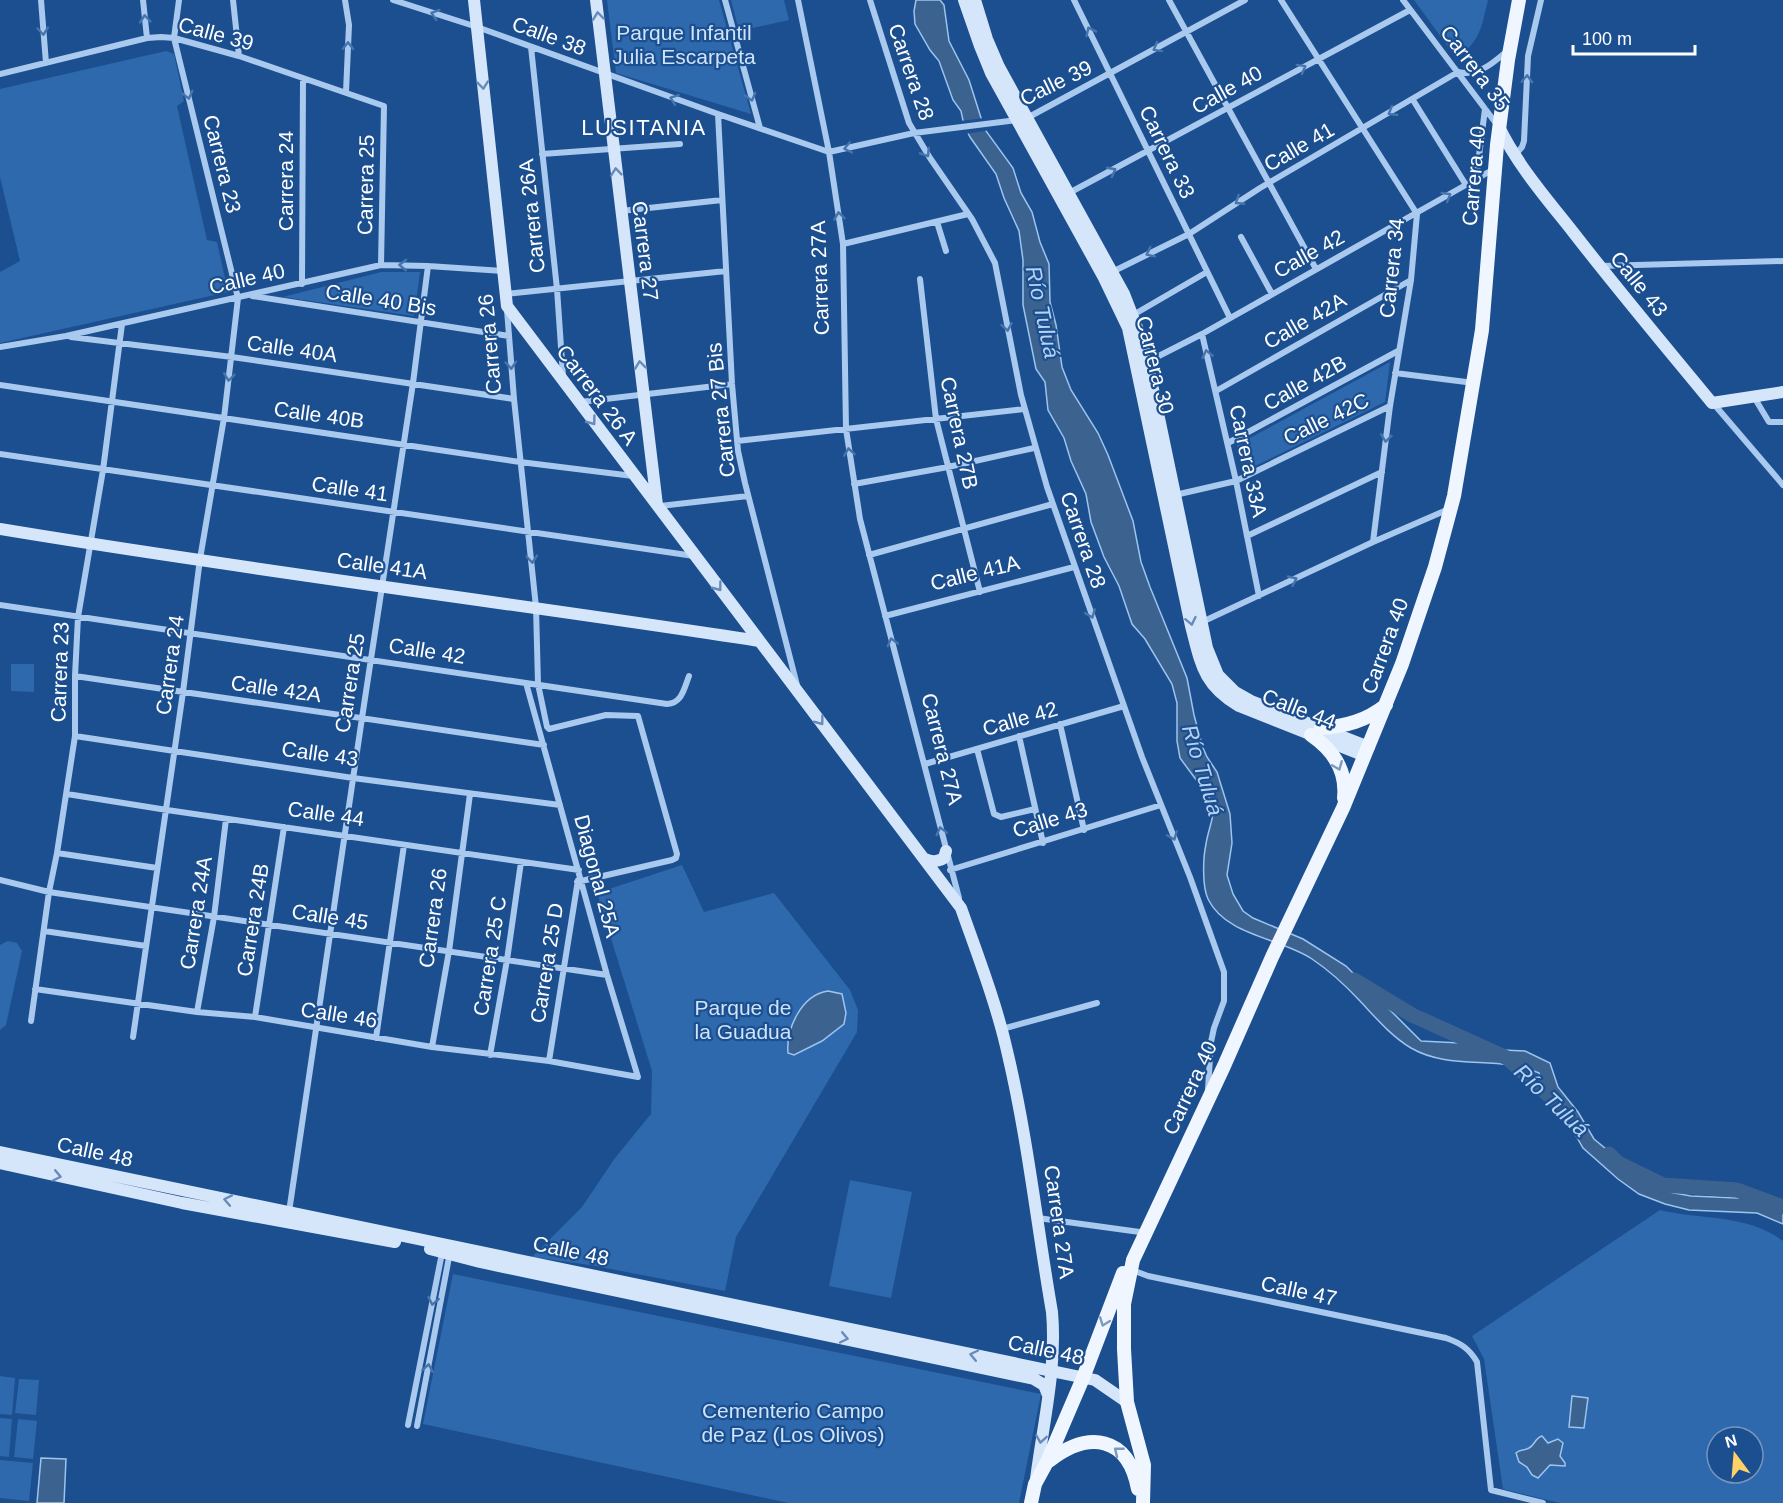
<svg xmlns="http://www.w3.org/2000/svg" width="1783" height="1503" font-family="Helvetica,sans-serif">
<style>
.green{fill:#2e69ad;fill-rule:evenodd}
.water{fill:#3c6290;stroke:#9cc4f0;stroke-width:1.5}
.pier{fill:#1b4f8f}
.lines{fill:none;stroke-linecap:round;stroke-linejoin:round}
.river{stroke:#3c6290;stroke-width:15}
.street{stroke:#a9c9ee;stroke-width:6}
.secondary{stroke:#d6e6fa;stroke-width:12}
.primary{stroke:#f0f6ff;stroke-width:14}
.oneway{stroke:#4674ac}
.oneway2{stroke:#668bba}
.oneway3{stroke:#7b9ac1}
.labels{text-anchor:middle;stroke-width:4.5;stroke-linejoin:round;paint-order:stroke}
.park-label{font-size:21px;fill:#cfe3fa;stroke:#1b4f8f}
.street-label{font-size:21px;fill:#fff;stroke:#1b4f8f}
.neighbourhood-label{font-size:22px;letter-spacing:1.5px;fill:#fff;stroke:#1b4f8f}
.water-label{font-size:22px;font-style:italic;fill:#b5d3f5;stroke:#1b4f8f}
</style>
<rect width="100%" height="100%" fill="#1b4f8f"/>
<path class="green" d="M607,0H719L751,114L616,73Z
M731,0H784L789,20L739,31Z
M1414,0H1488C1481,29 1481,39 1457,59Z
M166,51L174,54L184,101L177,106L207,240L217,242L228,292L0,343V272L20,261L0,177V89Z
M381,272H420L414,316L283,297Z
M1390,362L1385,402L1243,472L1237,445Z
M11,664H34V692L11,691Z
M682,865L704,912L774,893L850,990L858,1010L857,1032L736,1237L725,1291L590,1265L532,1257L582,1207L615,1158L651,1114L652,1071L597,893Z
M8,941L17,943L22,951L6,1025L0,1030V945Z
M850,1180L912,1192L891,1298L829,1286Z
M1660,1210C1701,1220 1748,1214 1783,1241V1503H1560L1503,1489L1484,1359L1472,1336ZM1717,1437H1753V1473H1717Z
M453,1274L1041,1394L1019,1503H788L423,1424Z
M0,1376L15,1378L12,1415L0,1414Z
M19,1379L39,1380L36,1415L15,1413Z
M0,1418L12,1419L9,1457L0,1456Z
M18,1419L37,1421L33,1459L14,1457Z
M0,1460L33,1463L29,1501L0,1498Z"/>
<path class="water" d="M916,0H940L944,5L949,41L969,80L982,121L986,131L1013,168L1021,193L1032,212L1040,242L1049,264L1050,302L1056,325L1062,367L1071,390L1098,433L1108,455L1133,521L1141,562L1150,587L1187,678L1194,715L1203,748L1207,757L1217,772L1230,814L1232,843L1227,875L1233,894L1243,911L1253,918L1303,939L1346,966L1421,1041L1480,1044L1492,1046L1503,1050L1525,1051L1550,1063L1558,1087L1578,1112L1594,1139L1646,1182L1669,1192L1691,1196L1760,1199L1783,1209V1224L1757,1213L1689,1210L1665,1204L1639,1194L1618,1179L1583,1148L1567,1120L1546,1093L1539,1073C1498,1055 1451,1071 1411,1048C1391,1036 1376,1018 1360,1001C1346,986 1330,971 1312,959C1281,938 1226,936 1208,899C1202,886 1203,858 1206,844C1208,830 1214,819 1214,804L1180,758L1177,741V703L1172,684L1145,639L1132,624L1119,586L1104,557L1091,522L1086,494L1071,461L1064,438L1048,410L1045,382L1036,369L1023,305V260L1019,231L1004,198L996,174L970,137L964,125L961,111L953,100L939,61L930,50L915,24L914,11Z
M828,991L842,994L846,1013L844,1024L822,1041L794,1055L788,1053C786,1029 801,995 828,991Z
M1572,1396L1588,1398L1584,1428L1569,1427Z
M1542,1436L1548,1443L1558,1439L1563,1443L1560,1456L1565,1463V1466L1550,1465L1538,1478L1532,1475L1527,1467L1519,1462L1516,1453C1520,1449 1523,1451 1529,1448C1535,1445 1535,1438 1542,1436Z
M41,1458L66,1459L64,1503H37Z"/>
<path class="pier" d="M984,118L990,130L965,134L960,121Z"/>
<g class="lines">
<path class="river" d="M1354,980L1412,1015L1507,1058L1562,1107
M1609,1154L1618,1163L1663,1185L1737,1190L1783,1207"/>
<path class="street" d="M41,0L46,63
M143,0L147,38
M233,0L239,56
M345,0L349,25L346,92
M393,0L477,27L718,114L829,152L914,133L1017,120
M725,0L760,128
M798,0L829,152L843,244L846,429L860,519L959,898
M870,0L909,123L930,158L972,219L995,263L1021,395L1047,487L1142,757L1190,877L1224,972V1001L1214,1028L1211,1042L1208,1089
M1074,0L1230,318
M1169,0L1316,269
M1281,0L1417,214L1411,280L1390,406L1373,542
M1403,0L1498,126
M531,47L557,289L563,376
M0,74L147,38L161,37L174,38L239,56L384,106L381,265
M1413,100L1466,185
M718,114L732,384L738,451L745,483L797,685
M1027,118L1245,0
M542,154L680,144
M1515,155L1522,147L1524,141L1528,56L1541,0
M1476,179L1485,109
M1069,193L1410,10
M621,211L722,200
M937,222L946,251
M1241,237L1272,294
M843,244L968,214
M1600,266L1783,261
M1112,272L1189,234L1260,188L1458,72C1477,77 1492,64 1506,52
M920,279L936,419L980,592
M302,284L303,79
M506,294L726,271
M252,296L509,336
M507,310L514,399L536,607L538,684L547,727L549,729L606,715L638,716L677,854L676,858L672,860L577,882
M1133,315L1207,272
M1202,334L1236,481L1259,596
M71,337L232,357L514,399
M0,347L66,336L381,265L428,266L503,271
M1147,362L1202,334L1494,169
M1395,373L1474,383
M0,385L520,462L633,476
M1216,391L1411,280
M1754,397L1769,422H1783
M580,402L732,384
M1713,403L1783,485
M737,441L1024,409
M1228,443L1398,351
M0,454L694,556
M854,484L948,467L1034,448
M1175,495L1236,481L1390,406
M660,506L748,496
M1247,536L1382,472
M869,555L1053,504
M0,605L667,704C682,703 684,689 689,676
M885,616L1074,567
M1202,622L1373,542L1449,509
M75,676L544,745
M1060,724L1084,830
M75,736L353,778L560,805
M1019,736L1043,843
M977,749L994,814L1001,817L1035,809
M925,764L1124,706
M67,794L167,810L579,870
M57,853L157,868
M950,870L1161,805
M0,880L49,892L607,975
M44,931L146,946
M35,989L197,1012L255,1017L432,1047L549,1061L638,1077L607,975L526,683
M197,1012L214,917L226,819
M255,1017L284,827
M31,1021L49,892L57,853L75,736V676L78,617L103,470L122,324
M1002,1029L1097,1003
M133,1037L183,692L200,559L224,418L238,298L174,38L179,0
M376,1038L404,845
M432,1047L449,951L470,794
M490,1055L507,960L521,862
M549,1061L578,880
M289,1212L362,718L413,383L428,266
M1038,1218L1147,1233
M1132,1270L1148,1276L1446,1338C1460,1343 1469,1348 1477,1362L1491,1490L1543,1503
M408,1425L442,1253
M417,1426L450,1252"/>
<path class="secondary" d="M474,0L507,306L961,908C978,956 997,1005 1008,1055C1028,1140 1037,1226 1052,1312C1057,1368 1043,1424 1036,1479
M596,0L657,505
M964,0L980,46L991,73L1103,276L1128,328L1191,626C1201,664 1203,685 1239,706L1365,756
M975,0L987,39L999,67L1124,294L1141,338L1149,370L1207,648L1218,675L1235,692L1251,701L1369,747
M1499,127C1518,166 1547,199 1573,232C1618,290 1665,346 1712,403L1783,392
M0,529C252,571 506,602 759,641
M925,859C932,862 937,862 944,858L946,851
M0,1152L1095,1380L1127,1402
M0,1163L182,1203L395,1242
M430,1249L480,1262L1034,1379L1044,1385L1048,1395"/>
<path class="primary" d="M1321,728C1346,726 1366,721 1386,705
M1311,735C1333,750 1347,770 1344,798
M1049,1461C1089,1430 1128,1436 1138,1489
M1031,1503L1035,1484L1047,1462L1083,1378L1123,1273
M1143,1503L1144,1465L1127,1402L1124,1349V1304L1133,1260L1224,1066L1272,957L1343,808L1402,664L1435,567L1454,496L1482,330L1497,145L1508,60L1519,0"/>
</g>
<defs><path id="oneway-chevron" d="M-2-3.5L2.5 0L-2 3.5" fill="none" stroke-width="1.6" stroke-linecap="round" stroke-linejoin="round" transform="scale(1.5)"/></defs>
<g class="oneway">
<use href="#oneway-chevron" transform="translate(435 14) rotate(-162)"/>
<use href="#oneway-chevron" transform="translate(145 19) rotate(-95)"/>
<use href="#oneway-chevron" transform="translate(43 31) rotate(85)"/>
<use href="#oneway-chevron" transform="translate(1090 31) rotate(-116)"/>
<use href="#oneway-chevron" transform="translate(348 46) rotate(-89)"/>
<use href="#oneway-chevron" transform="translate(1157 48) rotate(151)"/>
<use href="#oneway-chevron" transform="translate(1302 68) rotate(-29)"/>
<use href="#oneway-chevron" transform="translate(1527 79) rotate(-88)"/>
<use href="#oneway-chevron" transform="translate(188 95) rotate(76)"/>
<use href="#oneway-chevron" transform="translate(751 97) rotate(75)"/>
<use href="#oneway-chevron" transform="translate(674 99) rotate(-160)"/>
<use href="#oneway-chevron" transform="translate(1392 112) rotate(149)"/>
<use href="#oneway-chevron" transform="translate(848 148) rotate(168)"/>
<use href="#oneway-chevron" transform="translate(926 153) rotate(57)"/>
<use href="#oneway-chevron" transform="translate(1112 171) rotate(-28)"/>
<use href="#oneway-chevron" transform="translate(1447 196) rotate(-31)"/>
<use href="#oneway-chevron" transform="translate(1239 201) rotate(147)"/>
<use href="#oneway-chevron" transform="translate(839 216) rotate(-98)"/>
<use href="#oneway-chevron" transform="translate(1150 253) rotate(154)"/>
<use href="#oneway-chevron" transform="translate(403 265) rotate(-179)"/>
<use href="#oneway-chevron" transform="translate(1007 327) rotate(80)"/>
<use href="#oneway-chevron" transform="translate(1207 354) rotate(-103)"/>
<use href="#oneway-chevron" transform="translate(511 365) rotate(86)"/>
<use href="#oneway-chevron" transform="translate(229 377) rotate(97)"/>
<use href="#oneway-chevron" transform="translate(1386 438) rotate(97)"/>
<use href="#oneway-chevron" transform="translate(849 452) rotate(-99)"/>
<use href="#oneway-chevron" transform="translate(532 559) rotate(85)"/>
<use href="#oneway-chevron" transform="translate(1293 580) rotate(-25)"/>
<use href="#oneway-chevron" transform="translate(1091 614) rotate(69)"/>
<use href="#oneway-chevron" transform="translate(892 642) rotate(-105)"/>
<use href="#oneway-chevron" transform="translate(941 831) rotate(-104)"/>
<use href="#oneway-chevron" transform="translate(1173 836) rotate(68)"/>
<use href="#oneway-chevron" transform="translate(433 1301) rotate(101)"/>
<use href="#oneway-chevron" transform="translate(428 1368) rotate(-80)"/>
</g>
<g class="oneway2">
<use href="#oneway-chevron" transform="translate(598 16) rotate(-96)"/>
<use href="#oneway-chevron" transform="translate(483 85) rotate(84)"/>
<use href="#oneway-chevron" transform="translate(616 172) rotate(-96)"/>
<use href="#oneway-chevron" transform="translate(640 365) rotate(-97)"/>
<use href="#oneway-chevron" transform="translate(592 421) rotate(53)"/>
<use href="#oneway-chevron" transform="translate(718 587) rotate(53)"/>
<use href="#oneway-chevron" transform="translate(1191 621) rotate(78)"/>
<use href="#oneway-chevron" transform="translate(820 721) rotate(53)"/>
<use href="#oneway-chevron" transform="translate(57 1176) rotate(12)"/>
<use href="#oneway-chevron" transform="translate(228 1200) rotate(-169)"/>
<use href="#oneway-chevron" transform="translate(844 1338) rotate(12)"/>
<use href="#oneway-chevron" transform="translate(974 1355) rotate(-168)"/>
<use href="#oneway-chevron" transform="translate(1041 1439) rotate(99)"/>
</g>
<g class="oneway3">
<use href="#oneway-chevron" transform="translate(1338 766) rotate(68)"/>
<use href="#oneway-chevron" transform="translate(1104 1322) rotate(111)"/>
<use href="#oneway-chevron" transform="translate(1118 1451) rotate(-141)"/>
</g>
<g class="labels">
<g class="park-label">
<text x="684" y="40">Parque Infantil<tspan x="684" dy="24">Julia Escarpeta</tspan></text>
<text x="743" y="1015">Parque de<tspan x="743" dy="24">la Guadua</tspan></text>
<text x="793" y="1418">Cementerio Campo<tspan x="793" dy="24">de Paz (Los Olivos)</tspan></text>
</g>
<g class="street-label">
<text transform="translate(216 34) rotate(15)" y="7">Calle 39</text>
<text transform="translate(549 36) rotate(20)" y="7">Calle 38</text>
<text transform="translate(1475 68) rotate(53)" y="7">Carrera 35</text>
<text transform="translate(911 72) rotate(71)" y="7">Carrera 28</text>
<text transform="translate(1056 83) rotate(-26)" y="7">Calle 39</text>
<text transform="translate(1227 90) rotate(-29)" y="7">Calle 40</text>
<text transform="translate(1299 147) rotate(-30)" y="7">Calle 41</text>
<text transform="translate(1167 152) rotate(64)" y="7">Carrera 33</text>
<text transform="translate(222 164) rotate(76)" y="7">Carrera 23</text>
<text transform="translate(1474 176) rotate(-85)" y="7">Carrera 40</text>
<text transform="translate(286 181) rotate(-90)" y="7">Carrera 24</text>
<text transform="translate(366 185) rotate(-89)" y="7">Carrera 25</text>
<text transform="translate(532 216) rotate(-96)" y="7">Carrera 26A</text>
<text transform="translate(645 251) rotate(83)" y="7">Carrera 27</text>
<text transform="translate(1309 254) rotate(-29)" y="7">Calle 42</text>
<text transform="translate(1392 268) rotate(-84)" y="7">Carrera 34</text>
<text transform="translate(820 278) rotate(-92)" y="7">Carrera 27A</text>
<text transform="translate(247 279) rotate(-13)" y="7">Calle 40</text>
<text transform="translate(1639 284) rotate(51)" y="7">Calle 43</text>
<text transform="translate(381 300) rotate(9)" y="7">Calle 40 Bis</text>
<text transform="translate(1305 321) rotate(-30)" y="7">Calle 42A</text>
<text transform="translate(490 344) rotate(-95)" y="7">Carrera 26</text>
<text transform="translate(292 349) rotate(8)" y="7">Calle 40A</text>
<text transform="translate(1155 365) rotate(76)" y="7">Carrera 30</text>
<text transform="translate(1305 383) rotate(-29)" y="7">Calle 42B</text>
<text transform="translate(597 395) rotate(53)" y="7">Carrera 26 A</text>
<text transform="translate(721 410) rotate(-96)" y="7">Carrera 27 Bis</text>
<text transform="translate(319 415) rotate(8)" y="7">Calle 40B</text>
<text transform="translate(1326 419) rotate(-26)" y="7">Calle 42C</text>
<text transform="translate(959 433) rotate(78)" y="7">Carrera 27B</text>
<text transform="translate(1248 461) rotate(78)" y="7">Carrera 33A</text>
<text transform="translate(350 489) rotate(8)" y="7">Calle 41</text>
<text transform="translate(1083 540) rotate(71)" y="7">Carrera 28</text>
<text transform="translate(382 566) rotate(8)" y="7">Calle 41A</text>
<text transform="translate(975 573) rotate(-14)" y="7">Calle 41A</text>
<text transform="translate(1385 646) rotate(-70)" y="7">Carrera 40</text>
<text transform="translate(427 651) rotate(9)" y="7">Calle 42</text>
<text transform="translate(170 665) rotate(-82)" y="7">Carrera 24</text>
<text transform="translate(60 672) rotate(-88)" y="7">Carrera 23</text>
<text transform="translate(350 683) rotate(-81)" y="7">Carrera 25</text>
<text transform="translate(276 689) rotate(8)" y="7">Calle 42A</text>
<text transform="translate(1299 709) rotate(21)" y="7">Calle 44</text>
<text transform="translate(1020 719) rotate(-16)" y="7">Calle 42</text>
<text transform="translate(942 749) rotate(76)" y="7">Carrera 27A</text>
<text transform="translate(320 754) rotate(8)" y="7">Calle 43</text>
<text transform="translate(326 814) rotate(8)" y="7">Calle 44</text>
<text transform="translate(1050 820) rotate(-17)" y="7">Calle 43</text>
<text transform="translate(597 876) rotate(75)" y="7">Diagonal 25A</text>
<text transform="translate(196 913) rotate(-81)" y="7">Carrera 24A</text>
<text transform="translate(330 917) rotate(9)" y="7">Calle 45</text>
<text transform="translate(433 918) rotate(-82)" y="7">Carrera 26</text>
<text transform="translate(253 920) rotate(-81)" y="7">Carrera 24B</text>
<text transform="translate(490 956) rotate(-81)" y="7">Carrera 25 C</text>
<text transform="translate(547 963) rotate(-81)" y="7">Carrera 25 D</text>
<text transform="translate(339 1015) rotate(9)" y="7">Calle 46</text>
<text transform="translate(1190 1088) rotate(-65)" y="7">Carrera 40</text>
<text transform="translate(95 1152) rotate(12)" y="7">Calle 48</text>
<text transform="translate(1059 1222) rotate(82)" y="7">Carrera 27A</text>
<text transform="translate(571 1251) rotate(12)" y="7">Calle 48</text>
<text transform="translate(1299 1291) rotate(12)" y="7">Calle 47</text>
<text transform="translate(1046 1350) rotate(12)" y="7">Calle 48</text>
</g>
<g class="neighbourhood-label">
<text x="644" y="135">LUSITANIA</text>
</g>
<g class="water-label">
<text transform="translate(1043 312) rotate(78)" y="8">Río Tuluá</text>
<text transform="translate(1203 770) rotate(73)" y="8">Río Tuluá</text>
<text transform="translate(1552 1100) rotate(44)" y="8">Río Tuluá</text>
</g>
</g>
<g transform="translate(1735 1455) rotate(344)"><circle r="28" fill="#1b4f8f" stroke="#7695bc" stroke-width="1.5"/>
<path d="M0-4.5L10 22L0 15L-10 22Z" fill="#ffd166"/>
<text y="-9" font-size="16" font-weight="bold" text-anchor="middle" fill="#ffffff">N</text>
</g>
<path d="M1573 45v9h122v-9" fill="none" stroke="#ffffff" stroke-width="3"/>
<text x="1582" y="45" font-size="18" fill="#ffffff" stroke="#1b4f8f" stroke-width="4.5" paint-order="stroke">100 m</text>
</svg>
